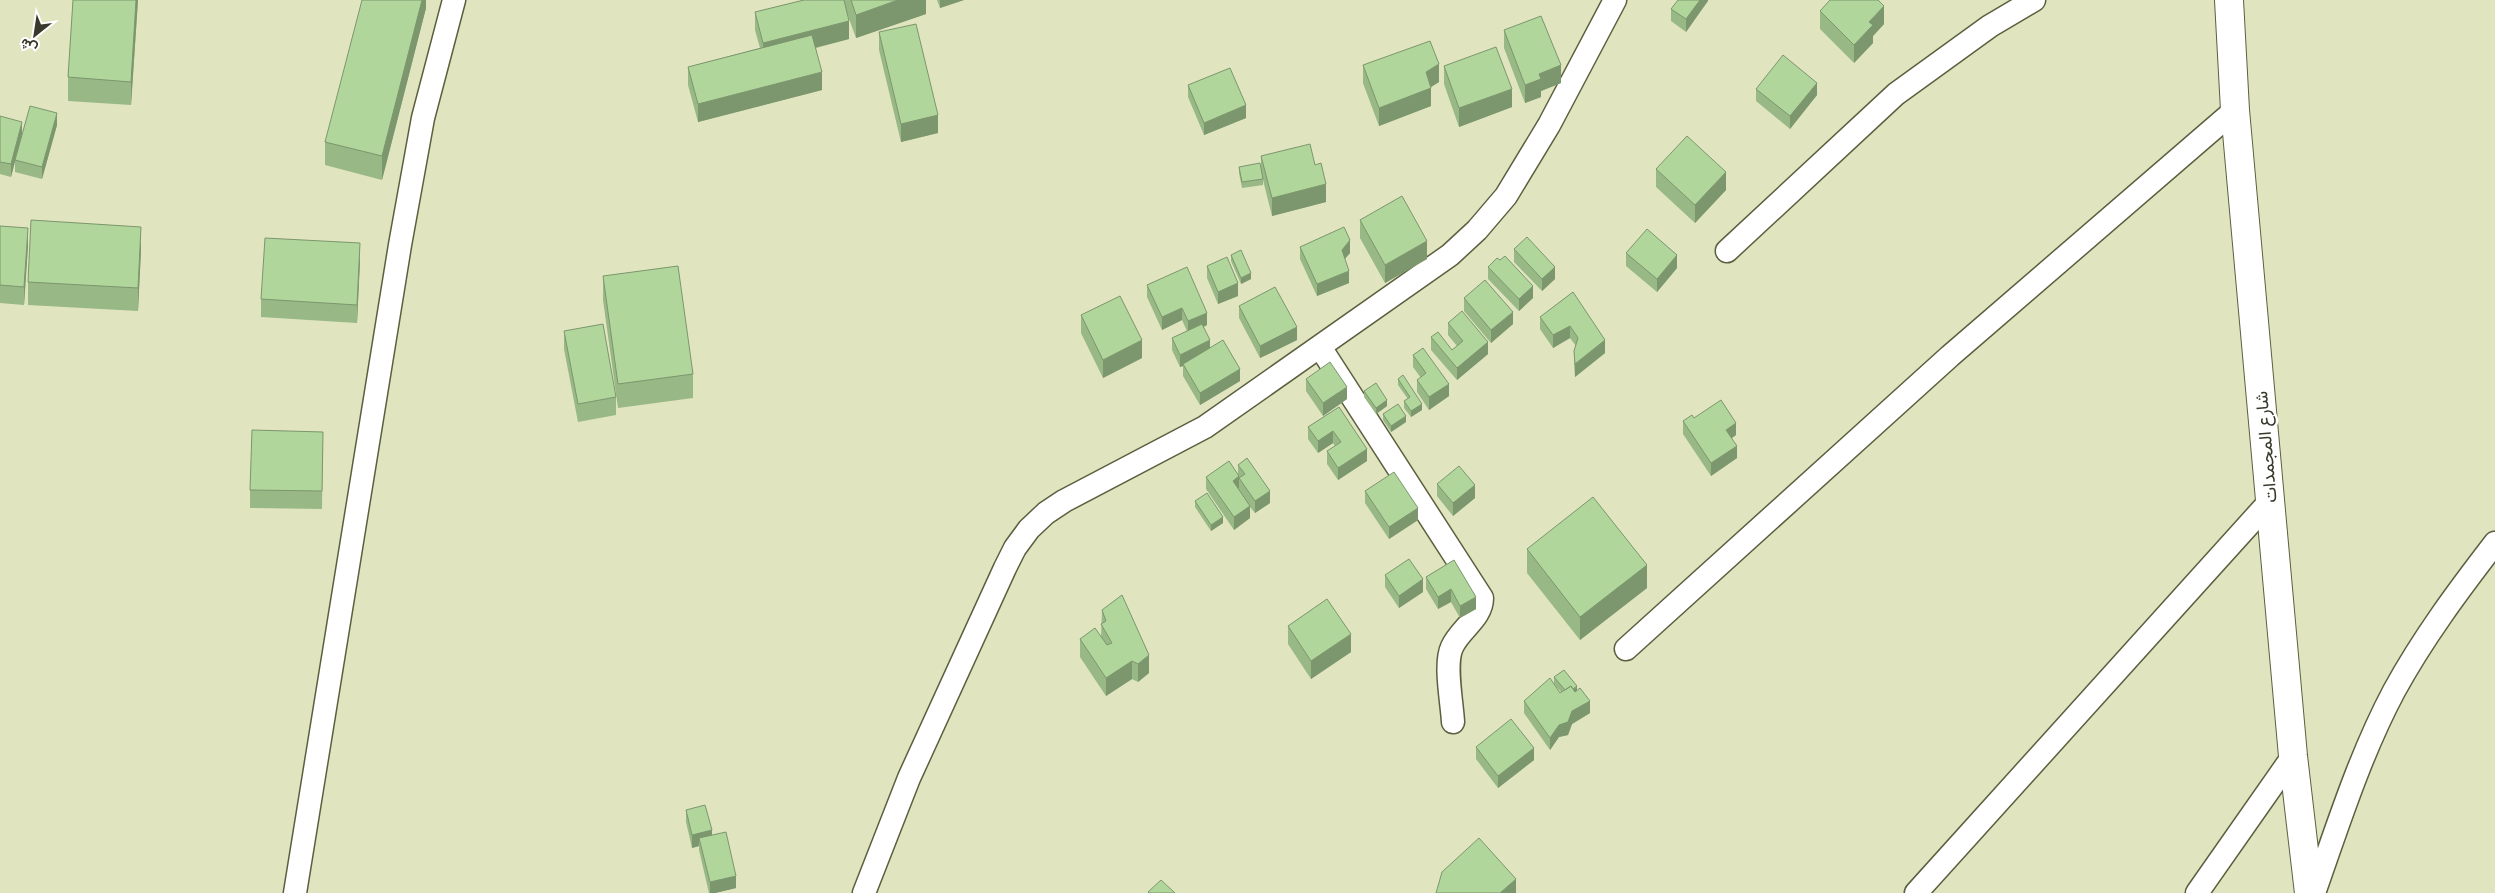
<svg xmlns="http://www.w3.org/2000/svg" width="2495" height="893" font-family="Ubuntu,Vazirmatn,sans-serif">
<style>
.lines{fill:none;stroke-linecap:round;stroke-linejoin:round}
.minor-casing{stroke:#5c5f3f;stroke-width:25}
.secondary-casing{stroke:#5c5f3f;stroke-width:30}
.minor{stroke:#fff;stroke-width:22}
.secondary{stroke:#fff;stroke-width:28}
.wall{fill:#98b886}
.shaded-wall{fill:#7c966d}
.building{fill:#b1d69c;stroke:#7c966d}
.labels{text-anchor:middle;stroke-width:5;stroke-linejoin:round;paint-order:stroke}
.street-label{font-size:18px;fill:#38392b;stroke:#fff}
</style>
<rect width="100%" height="100%" fill="#e0e4bf"/>
<g class="lines">
<g class="minor-casing">
<path id="minor" d="M1727,251L1896,94L1990,26L2034,0
M1320,347L1482,598C1482,618 1460,629 1452,647C1444,664 1452,702 1453,722
M1626,649L1950,356L2235,110
M295,893L400,245L423,118L454,0
M864,893L909,778L1005,568L1015,548L1029,529L1046,513L1064,501L1205,427L1450,255L1477,230L1506,196L1549,125L1615,0
M1916,893L2271,500
M2197,893L2293,756
M2314,893C2338,825 2360,755 2394,691C2423,638 2458,591 2495,543"/>
</g>
<g class="secondary-casing">
<path id="secondary" d="M2229,0L2235,110L2293,756L2309,893"/>
</g>
<use href="#minor" class="minor"/>
<use href="#secondary" class="secondary"/>
</g>
<path class="wall" d="M73,0H138L131,105L68,101V77Z
M426,0V8L382,180L325,165V142Z
M804,0H926V14L856,38L847,13L849,39L816,48L822,90L698,122L688,85V67L760,48L755,30V12Z
M937,0H964L940,8Z
M1708,0L1686,32L1671,21V9Z
M1820,11L1884,24L1873,36V43L1854,63L1820,29Z
M1504,30L1561,83L1541,91V97L1525,103L1504,48Z
M879,32L938,133L901,142L879,50Z
M1363,65L1439,82L1431,87V106L1379,126L1363,83Z
M1444,66L1512,107L1459,127L1444,84Z
M1188,85L1246,118L1204,135L1188,97Z
M1756,89L1817,95L1790,129L1756,101Z
M0,116L22,134L11,177L0,174Z
M57,125L42,179L15,172V160Z
M1261,156L1315,165L1326,202L1272,216L1263,180V185L1242,188L1239,173V167L1261,171Z
M1656,169L1726,190L1695,223L1656,187Z
M1360,220L1427,259L1385,283L1360,238Z
M0,226L28,246L24,305L0,303Z
M1300,247L1350,253L1345,259L1349,283L1317,296L1300,259Z
M1514,249L1555,279L1542,291L1514,262Z
M141,250L138,311L28,305V282Z
M1626,253L1677,268L1657,292L1626,266Z
M1231,255L1251,279L1241,284L1231,261Z
M1500,260L1533,298L1519,311L1488,279V267Z
M360,261L357,323L261,317V299Z
M1207,266L1238,296L1218,304L1207,278Z
M603,276L693,374V398L618,408L603,300Z
M1147,285L1207,325L1204,327L1210,348L1240,381L1200,405L1183,376V366L1180,367L1172,350V338L1187,331L1182,320L1162,330L1147,297Z
M1573,292L1605,353L1575,377L1574,364V351L1576,346L1570,338L1553,348L1540,329V317Z
M1464,298L1513,324L1491,343L1464,311Z
M1239,306L1297,340L1260,358L1239,318Z
M1081,315L1142,358L1103,378L1081,333Z
M1448,323L1488,354L1457,380L1431,350V337L1452,350L1457,346L1448,335Z
M564,331L616,397V415L578,422L564,349Z
M1413,355L1449,396L1429,410L1417,392V380L1421,378L1413,367Z
M1306,379L1347,399L1323,416L1306,391Z
M1398,379L1422,410L1411,417L1404,408V401L1408,399L1398,385Z
M1364,391L1387,406L1376,414L1364,397Z
M1339,407L1367,461L1338,480L1327,464V451L1335,446L1333,443L1318,453L1308,439V427Z
M1383,414L1406,422L1391,432L1383,420Z
M1694,418L1736,435L1732,438L1737,458L1711,476L1683,434V421Z
M323,432L322,509L250,508V490Z
M1238,465L1270,503L1255,513L1250,507V518L1234,530L1206,489V477L1238,474Z
M1437,484L1475,498L1453,516L1437,496Z
M1365,491L1418,520L1389,539L1365,503Z
M1195,501L1223,523L1211,531L1195,507Z
M1527,549L1647,588L1580,640L1527,573Z
M1454,560L1476,609L1460,618L1451,602L1438,609L1426,589V577Z
M1385,575L1423,592L1399,608L1385,587Z
M1102,610L1149,673L1138,682L1132,679L1106,696L1080,657V639L1101,636Z
M1288,626L1351,652L1311,679L1288,644Z
M1554,677L1577,690L1590,713L1572,724L1568,735L1559,737L1550,750L1524,713V701L1561,692L1554,684Z
M1476,747L1534,760L1498,788L1476,759Z
M686,810L712,835L736,888L715,893H709L699,850V846L692,848L686,822Z"/>
<path class="shaded-wall" d="M136,0H138L131,105V82Z
M422,0H426V8L382,180V156Z
M898,0H926V14L856,38V15Z
M940,0H964L940,8Z
M1700,0H1708V1L1686,32V19Z
M1884,6V24L1873,36V43L1854,63V45L1869,22Z
M849,21V39L763,61V43Z
M1439,64V82L1426,90V72Z
M1561,65V83L1541,91V97L1525,103V85L1539,74Z
M822,72V90L698,122V104Z
M1817,83V95L1790,129V116Z
M1431,88V106L1379,126V108Z
M1512,89V107L1459,127V108Z
M1246,105V118L1204,135V123Z
M57,113V125L42,179V167Z
M938,115V133L901,142V124Z
M22,122V134L11,177V164Z
M1726,172V190L1695,223V205Z
M1326,184V202L1272,216V198Z
M141,227V250L138,311V288Z
M28,228V246L24,305V287Z
M1350,240V253L1342,262V250Z
M1427,241V259L1385,283V265Z
M360,243V261L357,323V305Z
M1677,255V268L1657,292V279Z
M1555,267V279L1542,291V279Z
M1349,271V283L1317,296V284Z
M1251,273V279L1241,284V278Z
M1238,283V296L1218,304V292Z
M1533,286V298L1519,311V299Z
M1182,308V320L1162,330V317Z
M1513,312V324L1491,343V330Z
M1207,313V325L1188,333V321Z
M1570,326V338L1553,348V335Z
M1297,327V340L1260,358V346Z
M1142,340V358L1103,378V360Z
M1210,340V353L1183,364V366L1180,367V355Z
M1605,340V353L1575,377V364Z
M1488,342V354L1457,380V368Z
M1240,369V381L1200,405V393Z
M1449,384V396L1429,410V397Z
M1347,387V399L1323,416V403Z
M1387,400V406L1376,414V408Z
M1422,404V410L1411,417V411Z
M1406,416V422L1391,432V426Z
M1736,423V435L1726,442V430Z
M1333,431V443L1318,453V441Z
M1737,446V458L1711,476V463Z
M1367,449V461L1338,480V468Z
M1239,476V488L1233,493V481Z
M1475,485V498L1453,516V503Z
M1270,491V503L1255,513V501Z
M1250,506V518L1234,530V517Z
M1418,508V520L1389,539V527Z
M1223,517V523L1211,531V525Z
M1647,565V588L1580,640V617Z
M1423,579V592L1399,608V596Z
M1451,589V602L1438,609V597Z
M1476,597V609L1460,618V606Z
M1351,634V652L1311,679V661Z
M1149,655V673L1138,682V664Z
M1132,661V679L1106,696V678Z
M1577,686V692L1568,694Z
M1590,701V713L1572,724L1568,735L1559,737L1550,750V738L1559,725L1572,711Z
M1534,748V760L1498,788V776Z
M712,830V843L699,838V846L692,848V835Z
M736,876V888L715,893H710V882Z
M1516,879V893H1500Z"/>
<path class="building" d="M73,0H136L131,82L68,77Z
M362,0H422L382,156L325,142Z
M804,0H844L849,21L763,43L755,12Z
M851,0H898L856,15Z
M1678,0H1700L1686,19L1671,9Z
M1830,0H1878L1884,6L1869,22L1873,25L1854,45L1820,11Z
M1541,16L1561,65L1539,74L1541,79L1525,85L1504,30Z
M916,24L938,115L901,124L879,32Z
M812,35L822,72L698,104L688,67Z
M1430,41L1439,64L1426,72L1431,88L1379,108L1363,65Z
M1496,47L1512,89L1459,108L1444,66Z
M1783,55L1817,83L1790,116L1756,89Z
M1230,68L1246,105L1204,123L1188,85Z
M30,106L57,113L42,167L15,160Z
M0,116L22,122L11,164L0,162Z
M1687,136L1726,172L1695,205L1656,169Z
M1310,144L1315,165L1321,163L1326,184L1272,198L1261,156Z
M1260,163L1263,179L1242,182L1239,167Z
M1402,196L1427,241L1385,265L1360,220Z
M31,220L141,227L138,288L28,282Z
M0,226L28,228L24,287L0,285Z
M1344,227L1350,240L1342,250L1349,271L1317,284L1300,247Z
M1647,229L1677,255L1657,279L1626,253Z
M1527,237L1555,267L1542,279L1514,249Z
M265,238L360,243L357,305L261,299Z
M1241,250L1251,273L1241,278L1231,255Z
M1505,256L1533,286L1519,299L1488,267L1497,258L1500,260Z
M1227,257L1238,283L1218,292L1207,266Z
M678,266L693,374L618,384L603,276Z
M1187,267L1207,313L1188,321L1182,308L1162,317L1147,285Z
M1485,280L1513,312L1491,330L1464,298Z
M1275,287L1297,327L1260,346L1239,306Z
M1573,292L1605,340L1575,364L1574,351L1578,338L1570,326L1553,335L1540,317Z
M1120,296L1142,340L1103,360L1081,315Z
M1462,311L1488,342L1457,368L1431,337L1438,332L1452,350L1463,341L1448,323Z
M603,324L616,397L578,404L564,331Z
M1202,324L1210,340L1180,355L1172,338Z
M1223,340L1240,369L1200,393L1183,364Z
M1423,348L1449,384L1429,397L1417,380L1426,373L1413,355Z
M1330,362L1347,387L1323,403L1306,379Z
M1403,375L1422,404L1411,411L1404,401L1410,397L1398,379Z
M1376,383L1387,400L1376,408L1364,391Z
M1721,400L1736,423L1726,430L1737,446L1711,463L1683,421L1692,415L1694,418Z
M1398,404L1406,416L1391,426L1383,414Z
M1339,407L1367,449L1338,468L1327,451L1341,442L1333,431L1318,441L1308,427Z
M252,430L323,432L322,491L250,490Z
M1247,458L1270,491L1255,501L1239,478L1245,474L1238,465Z
M1229,461L1239,476L1233,481L1250,506L1234,517L1206,477Z
M1459,466L1475,485L1453,503L1437,484Z
M1394,472L1418,508L1389,527L1365,491Z
M1207,493L1223,517L1211,525L1195,501Z
M1593,497L1647,565L1580,617L1527,549Z
M1409,559L1423,579L1399,596L1385,575Z
M1454,560L1476,597L1460,606L1451,589L1438,597L1426,577Z
M1122,595L1149,655L1138,664L1132,661L1106,678L1080,639L1095,628L1107,645L1112,643L1101,624L1106,621L1102,610Z
M1327,599L1351,634L1311,661L1288,626Z
M1564,670L1577,686L1573,689L1571,686L1565,690L1554,677Z
M1550,678L1560,693L1571,686L1575,692L1580,688L1590,701L1572,711L1568,722L1559,725L1550,738L1524,701Z
M1511,719L1534,748L1498,776L1476,747Z
M705,805L712,830L692,835L686,810Z
M726,832L736,876L710,882L699,838Z
M1479,838L1516,879L1500,893H1436L1442,872Z
M1161,880L1175,893H1149L1148,892Z"/>
<g class="labels">
<g class="street-label">
<text transform="translate(2266 447) rotate(-95)" y="6">شارع المجمدات</text>
</g>
</g>
<g transform="translate(35 35) rotate(210)" stroke="#ffffff" stroke-width="4" paint-order="stroke">
<path d="M0-4L9 19L0 12L-9 19Z" fill="#38392b"/>
<text y="-8" font-size="14" font-weight="bold" text-anchor="middle" fill="#38392b">ش</text>
</g>
</svg>
